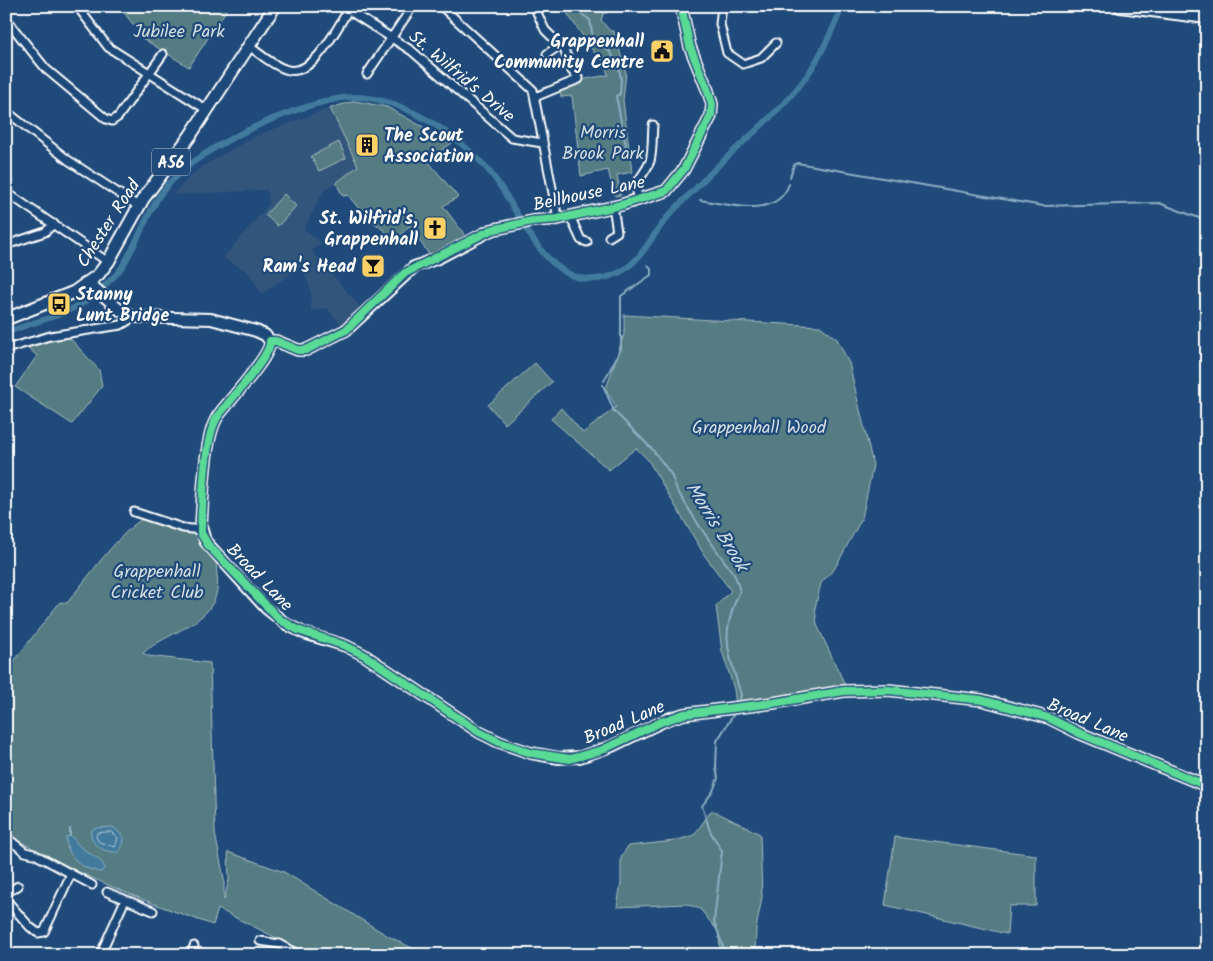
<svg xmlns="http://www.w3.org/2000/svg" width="1213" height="961" font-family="Kalam,sans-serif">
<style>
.built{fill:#32547b}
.green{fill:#547c82;stroke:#aabec0}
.water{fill:#427a9d;stroke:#8eafc4}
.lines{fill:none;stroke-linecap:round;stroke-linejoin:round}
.shore{stroke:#b3cad8;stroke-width:1}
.stream{stroke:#8eafc4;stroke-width:2}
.canal{stroke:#427a9d;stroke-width:6}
.street-casing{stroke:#fff;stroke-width:11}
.secondary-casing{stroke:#fff;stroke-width:14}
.primary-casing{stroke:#fff;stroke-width:15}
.highway-casing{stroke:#fff;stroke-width:16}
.street{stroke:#1f4a7a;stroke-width:7}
.secondary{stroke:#1f4a7a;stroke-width:10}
.primary{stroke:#1f4a7a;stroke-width:11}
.highway{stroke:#1f4a7a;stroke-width:12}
.cycleway-casing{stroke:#1f4a7a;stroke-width:11}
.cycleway{stroke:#5adb95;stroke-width:8}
.labels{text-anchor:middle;stroke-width:4.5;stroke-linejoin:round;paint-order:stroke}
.shield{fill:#1f4a7a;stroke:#bcc9d7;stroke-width:1}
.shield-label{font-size:16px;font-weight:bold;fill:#fff}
.park-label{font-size:18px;fill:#d4dee0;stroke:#1f4a7a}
.poi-label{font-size:18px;font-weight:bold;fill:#fff;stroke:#1f4a7a;text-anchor:end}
.street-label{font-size:18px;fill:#fff;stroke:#1f4a7a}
.water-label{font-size:19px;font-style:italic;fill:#d0dee6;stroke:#1f4a7a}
</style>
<rect width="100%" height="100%" fill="#1f4a7a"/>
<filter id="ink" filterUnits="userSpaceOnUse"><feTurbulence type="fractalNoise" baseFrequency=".02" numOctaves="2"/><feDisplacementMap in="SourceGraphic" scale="10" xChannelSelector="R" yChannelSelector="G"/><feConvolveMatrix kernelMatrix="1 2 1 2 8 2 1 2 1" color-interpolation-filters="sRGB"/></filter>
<g filter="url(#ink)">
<path class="built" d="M330,108L358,166L336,183L325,189L304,229L321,242L312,251L362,309L344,328L327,308L311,311V292L302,266L262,294L248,272L223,258L269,204L267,190L172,195L192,174L208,163L257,135Z"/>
<path class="green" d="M119,6H229L189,67L142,38L143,31L132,23Z
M562,6H588L594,10L609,6L619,8L603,14L601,20L610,31H614L626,73L623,100L632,172L617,175L621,195L615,196L608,170L581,176L572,96L561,97L560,89L580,80L608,75L604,61L596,55Z
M355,101L387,107L452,143L427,160L458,197L443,206L467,238L431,257L409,226L396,240L363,214L348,195L343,196L336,183L358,166L330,108Z
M339,142L346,158L319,171L311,156Z
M284,194L296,206L278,226L265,215Z
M624,315L820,326L837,339L849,363L873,465L862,518L835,568L821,583L815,608L817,625L846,687L736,705L734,689L722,651L716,606L731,591L705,556L648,460L636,448L609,470L551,419L561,408L583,433L616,407L606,389L624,334Z
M68,336L99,370L102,386L72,424L15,387L37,356L24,344Z
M535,363L552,382L505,424L488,405Z
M145,518L188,533H197C202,542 211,549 215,558C217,563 216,569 217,574C224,623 172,628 143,653L148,656L210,663L215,833L224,879V900L229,880L228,852L284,872L388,936L426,955H311L218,909L213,925C140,900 73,873 6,833V671L60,602L67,603C83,584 124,526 145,518Z
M712,810L760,834L762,897L756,929L755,955H721L718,931L700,909L686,904L617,907L621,883V858L628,846L675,841L694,835Z
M895,837L1036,855V906H1009L1007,934L885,905Z"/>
<path class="water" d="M113,827L124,837L123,845L119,852C105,853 90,846 91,831L95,828Z
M70,836C76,839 76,844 81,847C89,855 100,856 105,868L101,872C83,870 66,857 66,837Z"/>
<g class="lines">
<path class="shore" d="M111,832L118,838L115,847L99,842L96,837L97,833Z"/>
<path class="stream" d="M570,6L590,20L593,39L610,52L618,64L621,78L620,94L616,96L627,151
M790,177L794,165L797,163L1043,206L1159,203L1207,221
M700,200C728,204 777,220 789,184
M604,381L621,349V296L651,275V269L648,265
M603,385L614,411L652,449L671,474L677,490L700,527L735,576L740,591C719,636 728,650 741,695L739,703
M70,829V836
M726,955L714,921L722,851L710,831L702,806L713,791L718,778L716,767L717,741L735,712"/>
<path class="canal" d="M6,333C36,320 69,316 94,295C103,287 112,280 119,271C136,249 145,215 163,191C195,148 284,110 336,99C390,87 460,134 493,176C523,214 550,304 618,273C640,263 651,237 666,219C676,207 687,197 698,186C731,150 773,120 803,81C820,59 831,32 843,6"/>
<g class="street-casing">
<path id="street" d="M77,6L108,47L207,110
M441,6L533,90L558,219
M534,6L545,30L564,49L572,71L579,79L535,97
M722,6L720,24L727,53L743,64L761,58L776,43
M348,10L412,51L512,138L542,143
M6,19L46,69L106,119L112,121L118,117L163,54
M249,46C260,54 272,65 285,69C313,80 338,26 350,7
M547,54L560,45
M367,74L413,6
M6,111L68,160L138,206
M6,192L108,262
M638,200C634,175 643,180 650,161C653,150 652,135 653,125
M570,216L581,240L587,242
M609,237L617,232L613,206
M6,245L45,232L54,224
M6,349L50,336L121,325L134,317
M134,512L183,528L201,530
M6,837L25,852L34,854L92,885
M107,892L153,911
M6,893L18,886
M6,905L9,903L30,927L38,933L44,932L71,874
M260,941L279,944L299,955
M100,955L125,900
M191,955L194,946"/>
</g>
<g class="secondary-casing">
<path id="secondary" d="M89,283L121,311L134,317L211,319L256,331L265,335L270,341
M270,341C272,355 228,402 218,416C204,436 203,499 201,526L205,541L266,608L286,624L304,633L346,646L364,655L479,732L499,742L531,753L559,758L580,757L612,746L668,719L684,714L773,703L844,691L888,690L982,700L1049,718L1079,733L1207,786
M270,341H276L298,350H306L346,330L414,267L438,258L491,230L532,221L558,219L621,205L666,191L684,169L711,116L712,104L708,91L690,47L681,6"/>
</g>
<g class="primary-casing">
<path id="primary" d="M6,319L74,292L98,275L108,262L143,199L190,136L275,6"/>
</g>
<g class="highway-casing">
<path id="highway" d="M1120,6L1207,17"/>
</g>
<use href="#street" class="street"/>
<use href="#secondary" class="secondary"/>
<use href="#primary" class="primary"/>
<use href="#highway" class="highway"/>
<g class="cycleway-casing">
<path id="cycleway" d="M681,6L690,47L708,91L712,104L711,116L684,169L666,191L621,205L558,219L532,221L491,230L405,273L346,330L306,350H298L276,341H270C272,355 228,402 218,416C204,436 203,499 201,526V533L208,545L279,619L298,630L346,646L364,655L479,732L499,742L531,753L570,759L602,750L661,722L684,714L773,703L844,691L888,690L982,700L1049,718L1079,733L1207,786"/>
</g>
<use href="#cycleway" class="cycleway"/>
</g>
</g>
<defs>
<g id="civic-square" transform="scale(1.25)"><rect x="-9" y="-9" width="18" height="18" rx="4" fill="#ffd166" stroke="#1f4a7a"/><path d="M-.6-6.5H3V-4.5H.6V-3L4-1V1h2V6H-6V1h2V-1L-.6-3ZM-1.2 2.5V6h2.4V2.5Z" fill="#111"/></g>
<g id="building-square" transform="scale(1.25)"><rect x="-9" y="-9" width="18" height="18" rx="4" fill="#ffd166" stroke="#1f4a7a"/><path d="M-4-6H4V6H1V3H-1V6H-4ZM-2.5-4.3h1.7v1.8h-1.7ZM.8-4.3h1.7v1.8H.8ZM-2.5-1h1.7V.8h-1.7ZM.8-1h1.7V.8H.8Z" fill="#111"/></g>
<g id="church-square" transform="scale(1.25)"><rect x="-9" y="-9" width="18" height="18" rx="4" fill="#ffd166" stroke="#1f4a7a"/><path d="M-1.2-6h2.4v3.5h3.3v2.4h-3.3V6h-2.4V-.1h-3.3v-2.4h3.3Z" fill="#111"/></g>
<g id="bar-square" transform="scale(1.25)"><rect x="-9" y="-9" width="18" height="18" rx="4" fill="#ffd166" stroke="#1f4a7a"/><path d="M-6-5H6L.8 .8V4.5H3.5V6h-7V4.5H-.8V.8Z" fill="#111"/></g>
<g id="bus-square" transform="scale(1.25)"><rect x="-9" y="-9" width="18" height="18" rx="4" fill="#ffd166" stroke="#1f4a7a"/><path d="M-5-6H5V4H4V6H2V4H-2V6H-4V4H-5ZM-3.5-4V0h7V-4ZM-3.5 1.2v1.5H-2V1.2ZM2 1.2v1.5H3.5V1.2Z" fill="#111"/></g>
</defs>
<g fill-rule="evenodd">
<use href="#civic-square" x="662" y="51"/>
<use href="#building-square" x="367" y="145"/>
<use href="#church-square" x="435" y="228"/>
<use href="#bar-square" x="373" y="266"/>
<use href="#bus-square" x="59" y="304"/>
</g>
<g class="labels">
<rect class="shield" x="152" y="148.5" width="38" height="27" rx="4"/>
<g class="shield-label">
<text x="171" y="168">A56</text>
</g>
<g class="park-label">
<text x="179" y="37">Jubilee Park</text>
<text x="603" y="138">Morris<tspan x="603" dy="21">Brook Park</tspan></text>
<text x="759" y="433">Grappenhall Wood</text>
<text x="157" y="577">Grappenhall<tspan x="157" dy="21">Cricket Club</tspan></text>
</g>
<g class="poi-label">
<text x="644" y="47">Grappenhall<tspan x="644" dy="21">Community Centre</tspan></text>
<text x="384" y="141" text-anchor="start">The Scout<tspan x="384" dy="21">Association</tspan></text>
<text x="418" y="224">St. Wilfrid's,<tspan x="418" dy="21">Grappenhall</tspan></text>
<text x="356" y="272">Ram's Head</text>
<text x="76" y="300" text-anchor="start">Stanny<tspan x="76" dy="21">Lunt Bridge</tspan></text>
</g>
<g class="street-label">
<text transform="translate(462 76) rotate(40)" y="6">St. Wilfrid's Drive</text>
<text transform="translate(589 193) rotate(-12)" y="6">Bellhouse Lane</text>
<text transform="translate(108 223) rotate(-57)" y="6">Chester Road</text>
<text transform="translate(260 577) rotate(46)" y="6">Broad Lane</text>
<text transform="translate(1088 720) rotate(23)" y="6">Broad Lane</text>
<text transform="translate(624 722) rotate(-23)" y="6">Broad Lane</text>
</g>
<g class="water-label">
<text transform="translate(718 526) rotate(58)" y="7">Morris Brook</text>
</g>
</g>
<rect width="1213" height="961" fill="none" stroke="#1f4a7a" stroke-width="25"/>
<rect x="12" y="12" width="1188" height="936" fill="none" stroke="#fff" stroke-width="2" filter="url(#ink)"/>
</svg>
